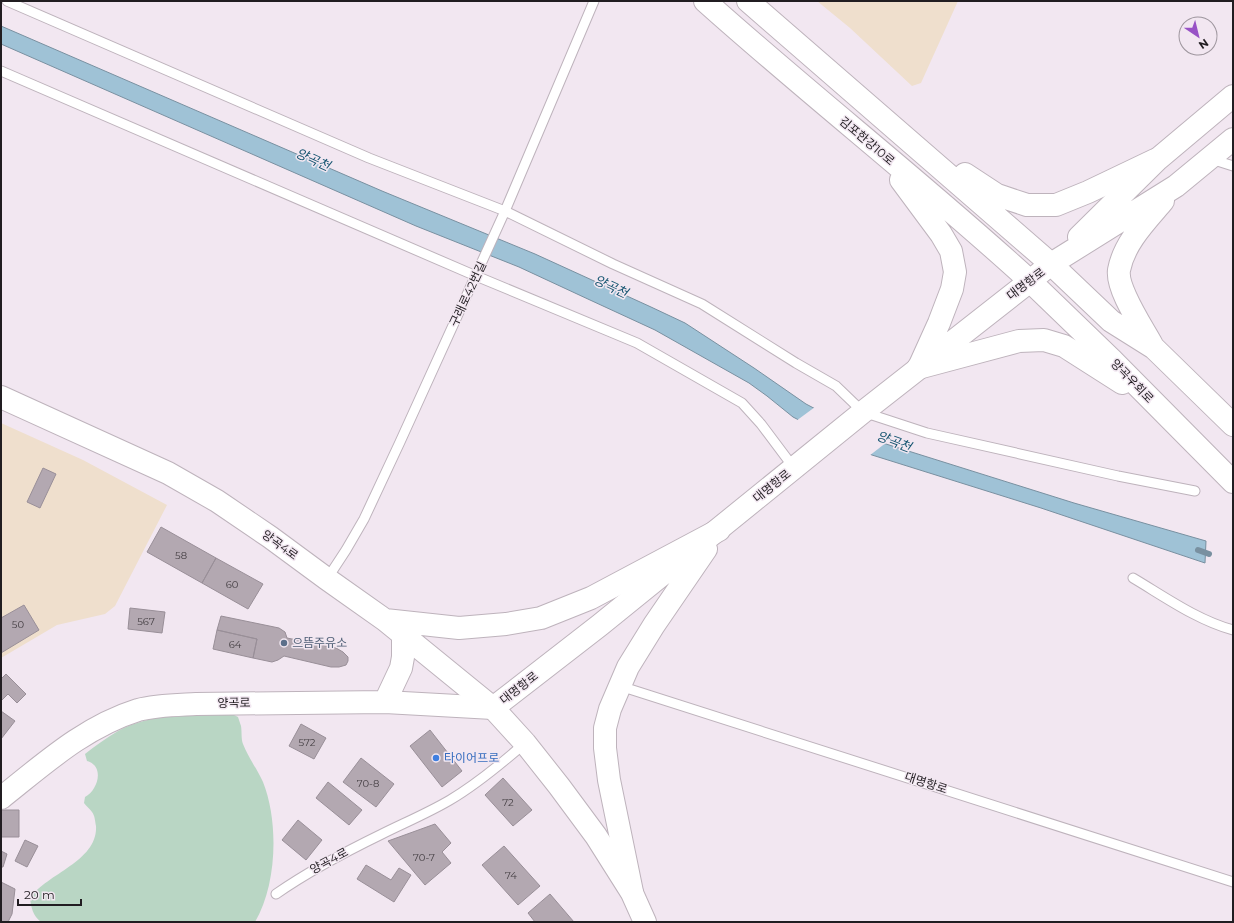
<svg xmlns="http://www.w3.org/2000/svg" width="1234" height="923" font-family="Montserrat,'Noto Sans KR',sans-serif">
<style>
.industrial{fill:#efdfcd}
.green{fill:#b9d6c4}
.water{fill:#9fc2d6;stroke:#7990a0}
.pier{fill:#f2e7f1}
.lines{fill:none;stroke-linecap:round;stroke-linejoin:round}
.stream{stroke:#7990a0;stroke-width:6}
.building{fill:#b3a8b1;stroke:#998f98}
.service-casing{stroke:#beb3bc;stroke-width:11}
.tertiary-casing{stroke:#beb3bc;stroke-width:24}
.secondary-casing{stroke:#beb3bc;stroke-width:24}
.service{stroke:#fff;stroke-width:9}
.tertiary{stroke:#fff;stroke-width:22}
.secondary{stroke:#fff;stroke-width:22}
.service-dot{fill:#5c6f8a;stroke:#f2e7f1;stroke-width:1.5}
.shop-dot{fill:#3f7fe0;stroke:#f2e7f1;stroke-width:1.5}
.labels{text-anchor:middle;stroke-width:3;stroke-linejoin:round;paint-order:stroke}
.number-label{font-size:10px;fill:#464045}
.street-label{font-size:12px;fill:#211d21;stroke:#f2e7f1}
.service-label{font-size:12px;fill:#4e5e75;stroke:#f2e7f1;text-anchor:start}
.shop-label{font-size:12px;fill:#366cbe;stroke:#f2e7f1;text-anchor:start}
.water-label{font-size:13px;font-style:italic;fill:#165571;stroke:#f2e7f1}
</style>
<rect width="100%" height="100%" fill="#f2e7f1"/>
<path class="industrial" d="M817,1H958L921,83L912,86L850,28Z
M1,423L83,460L167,505L115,606L105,614L57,625L1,658Z"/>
<path class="green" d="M230,713L238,717C239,720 240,723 241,726C242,732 241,739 243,744C248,757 257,769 263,782C279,822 277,885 255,922H41C33,916 31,907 30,898C48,873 98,861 96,826C95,821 95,816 92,812C90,809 86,806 84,803L85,797C98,790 105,766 87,761L85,754C95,746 106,738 118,731C152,713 192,714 230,713Z"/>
<path class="water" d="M1,26L382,191L535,254L651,307L685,323L754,368L806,404L863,434L886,444L1074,503L1206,541L1205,563L1041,508L872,455L849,446L793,417L767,396L749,383L655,330L590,300L519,267L416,226L1,44Z"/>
<path class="pier" d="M815,407L864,432L887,442L869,456L848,447L796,421Z"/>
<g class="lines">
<path class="stream" d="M1198,550L1209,554"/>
</g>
<path class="building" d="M43,468L56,474L40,508L27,502Z
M161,527L216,558L202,583L147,552Z
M216,558L263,584L248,609L202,583Z
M24,605L39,630L1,653V618Z
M130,608L165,612L162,633L128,629Z
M221,616L279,628L285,632L287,638L336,648L343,652L348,657V661L346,665L339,667H331L284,656L278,660L272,662L253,658L257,639L217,630Z
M217,630L257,639L253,658L213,649Z
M6,674L26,694L17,703L8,694L1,701V679Z
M1,711L15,721L1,739Z
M301,724L326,738L314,759L289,746Z
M430,730L462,771L442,787L410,746Z
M361,758L394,784L376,807L343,782Z
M503,778L532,810L513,826L485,795Z
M328,782L362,810L349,825L316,798Z
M1,810H19V837H1Z
M298,820L322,840L306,860L282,840Z
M435,824L451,843L442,852L451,863L425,885L388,841Z
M25,840L38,846L27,867L15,861Z
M504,846L540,886L518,905L482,865Z
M1,851L7,854L3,867H1Z
M366,865L391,880L399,868L411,875L394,902L357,879Z
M1,882L15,889L12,914L8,922H1Z
M550,894L574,922H535L528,913Z"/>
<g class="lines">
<g class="service-casing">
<path id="service" d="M7,1L369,158L505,211L613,264L702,304L796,363L836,386L863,412L927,433L1118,476L1195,491
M1,71L476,276L637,343L742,403L761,424L794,468
M1211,159L1233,166
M1133,578C1165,597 1197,620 1233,630
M327,579L346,550L364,519L400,442L505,211L594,1
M620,686L1233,882
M276,894C309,871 345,852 382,834C404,823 428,813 450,800C477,784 501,764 525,743"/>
</g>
<g class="tertiary-casing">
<path id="tertiary" d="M748,1L1051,264
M965,174L997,195L1027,205H1056L1088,192L1155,160
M901,180L941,234L951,251L955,272L952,289L939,323L920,365
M385,702L401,668L403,657V636
M1,798C44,764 84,727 138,710C156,705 177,705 196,704L385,702L493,708L600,625L863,412L1030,281C924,184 811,96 705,1
M632,892L609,780L605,748V728L610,709L628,667L654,625L706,549"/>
</g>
<g class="secondary-casing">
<path id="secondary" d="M1233,139L1176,186L1051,264L1030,281L1113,361L1233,482
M1079,237L1158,159L1233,96
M1051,264L1111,321L1154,348L1233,425
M1152,345C1143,328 1116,289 1119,270C1124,243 1146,221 1163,201
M918,368L1019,341L1044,340L1064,346L1122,383
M1,397L168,473L217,501L270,537L327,579L385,620L493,708L525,743L559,786L596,836L632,893L645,922
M385,620L459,628L506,624L541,618L591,598L719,530"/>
</g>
<use href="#service" class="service"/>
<use href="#tertiary" class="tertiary"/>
<use href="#secondary" class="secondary"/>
</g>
<circle class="service-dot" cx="284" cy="643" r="4"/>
<circle class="shop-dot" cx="436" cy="758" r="4"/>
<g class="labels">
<g class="number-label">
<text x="181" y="559">58</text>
<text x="232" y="588">60</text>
<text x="146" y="625">567</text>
<text x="18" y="628">50</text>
<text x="235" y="648">64</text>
<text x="307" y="746">572</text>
<text x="368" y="787">70-8</text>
<text x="508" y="806">72</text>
<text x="424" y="861">70-7</text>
<text x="511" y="879">74</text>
</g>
<g class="street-label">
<text transform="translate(867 141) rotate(40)" y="4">김포한강10로</text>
<text transform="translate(1026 284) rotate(-37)" y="4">대명항로</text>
<text transform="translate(468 294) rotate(-65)" y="4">구래로42번길</text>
<text transform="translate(1132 381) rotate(46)" y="4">양곡우회로</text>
<text transform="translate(772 486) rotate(-39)" y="4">대명항로</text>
<text transform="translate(280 545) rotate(36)" y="4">양곡4로</text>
<text transform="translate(519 688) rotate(-38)" y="4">대명항로</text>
<text transform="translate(234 703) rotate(-1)" y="4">양곡로</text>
<text transform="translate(926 783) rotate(18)" y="4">대명항로</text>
<text transform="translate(329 861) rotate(-28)" y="4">양곡4로</text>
</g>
<g class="service-label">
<text x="292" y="647">으뜸주유소</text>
</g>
<g class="shop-label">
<text x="444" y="762">타이어프로</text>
</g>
<g class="water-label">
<text transform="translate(313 159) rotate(24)" y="5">양곡천</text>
<text transform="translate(611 286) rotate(25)" y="5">양곡천</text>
<text transform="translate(894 441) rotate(21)" y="5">양곡천</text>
</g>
</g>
<rect width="1234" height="923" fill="none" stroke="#211d21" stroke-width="4"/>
<g transform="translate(1198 36) rotate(145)"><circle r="19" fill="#f2e7f1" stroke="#9e969e"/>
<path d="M0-3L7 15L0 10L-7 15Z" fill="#9852c6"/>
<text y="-6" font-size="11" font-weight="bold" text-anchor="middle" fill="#211d21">N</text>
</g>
<path d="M18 899v6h63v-6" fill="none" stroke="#211d21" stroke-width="2"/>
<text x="24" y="899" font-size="12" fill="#211d21" stroke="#f2e7f1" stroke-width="3" paint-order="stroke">20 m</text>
</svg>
